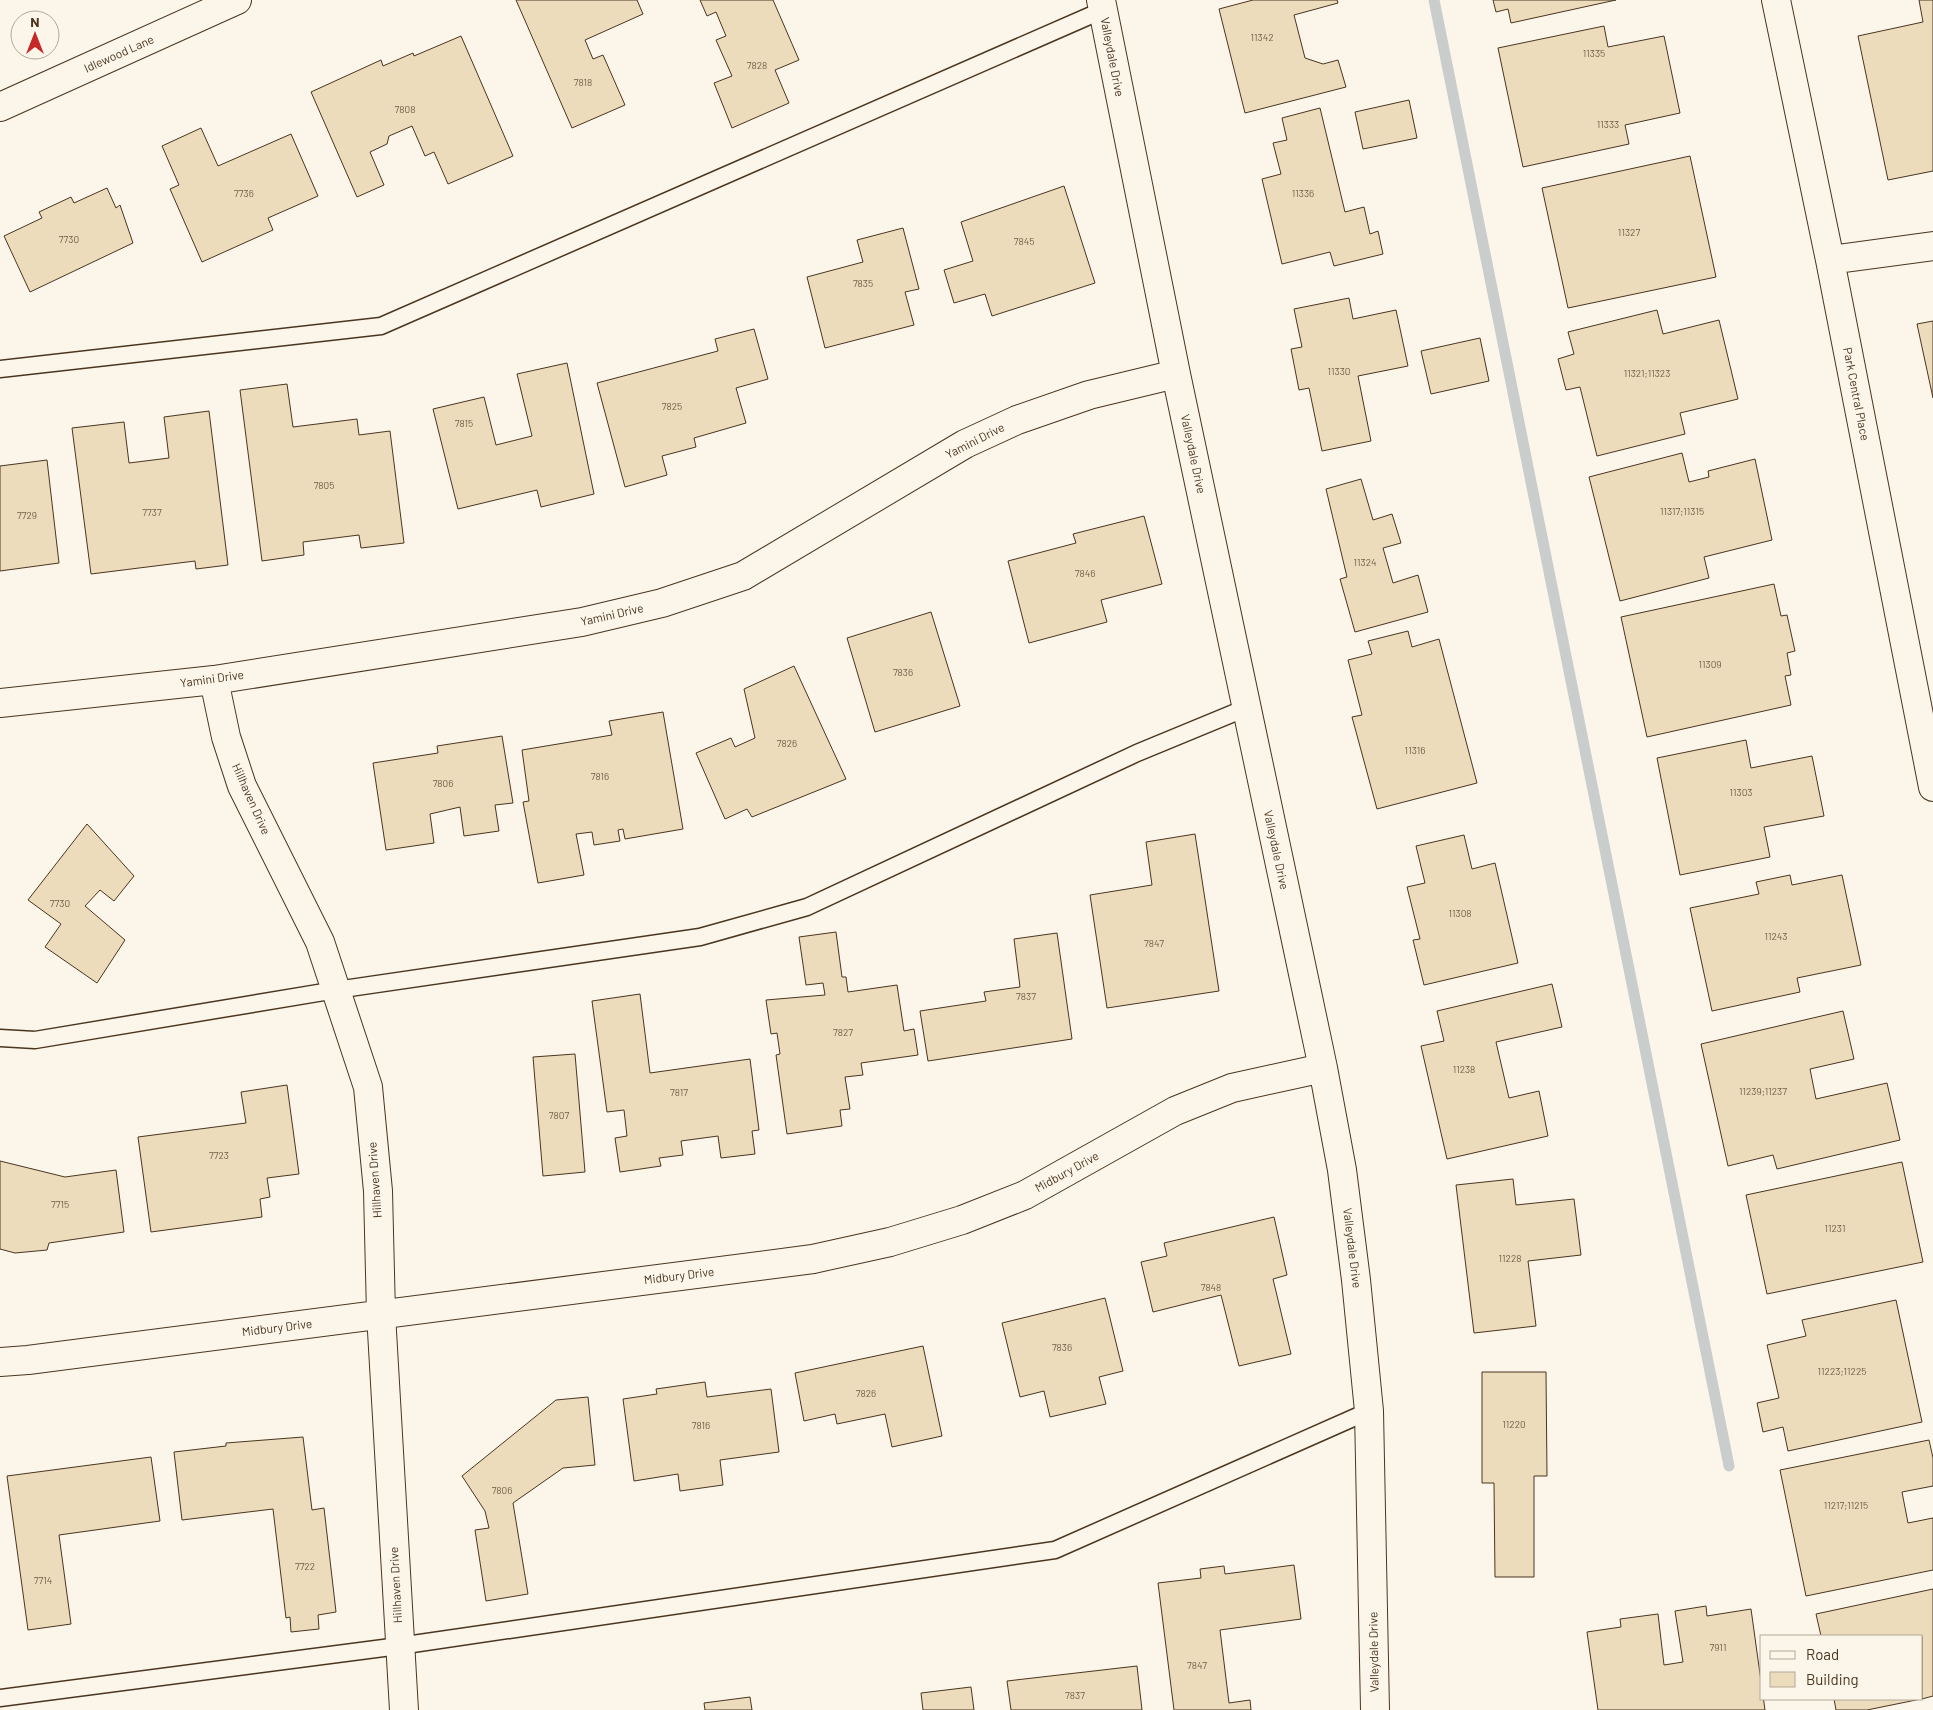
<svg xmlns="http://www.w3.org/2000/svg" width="1933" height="1710" font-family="Barlow,sans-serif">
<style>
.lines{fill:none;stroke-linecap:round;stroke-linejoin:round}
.stream{stroke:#c9cecd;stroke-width:11}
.building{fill:#ecdcbc;stroke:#4a3520}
.lane-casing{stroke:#4a3520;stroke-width:19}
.street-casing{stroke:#4a3520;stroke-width:30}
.lane{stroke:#fbf6e9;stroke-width:16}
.street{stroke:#fbf6e9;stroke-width:28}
.labels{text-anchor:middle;stroke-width:4;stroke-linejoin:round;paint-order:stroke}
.number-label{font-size:10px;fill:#725f47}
.street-label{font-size:12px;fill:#4a3520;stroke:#fbf6e9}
</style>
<rect width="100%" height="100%" fill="#fbf6e9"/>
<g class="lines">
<path class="stream" d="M1434,0L1729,1466"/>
</g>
<path class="building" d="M516,0H637L643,14L585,40L593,59L603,55L625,105L572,128Z
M700,0H773L799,60L775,70L789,103L732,128L714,83L732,76L716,40L726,36L716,12L707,16Z
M1253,0H1337L1338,3L1294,15L1305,58L1323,64L1338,60L1346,87L1245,113L1219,9Z
M1493,0H1616L1511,23L1508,9L1496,12Z
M1919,0H1933V171L1888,180L1858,36L1923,22Z
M1604,26L1608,47L1664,36L1680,113L1625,125L1629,144L1523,167L1498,48Z
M461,36L513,156L448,184L434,152L425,156L412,126L389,136L387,144L370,152L384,185L357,197L311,92L381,60L383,66L413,53L414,56Z
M1409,100L1417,138L1363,149L1355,112Z
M1320,108L1345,212L1364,207L1370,234L1378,231L1383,254L1334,266L1330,252L1282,264L1262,179L1281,174L1273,143L1287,140L1282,118Z
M201,128L218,166L291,134L318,196L268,218L273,230L202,262L170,189L179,185L162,146Z
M1690,156L1716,277L1568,308L1542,188Z
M1064,186L1095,283L992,316L985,294L954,303L944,270L973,261L961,222Z
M107,188L116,208L120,205L133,243L30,292L4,236L42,218L39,212L71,197L74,203Z
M903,228L919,289L905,292L914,325L825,348L807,277L863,262L857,240Z
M1349,298L1353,319L1396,310L1408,366L1358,376L1371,441L1322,451L1309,388L1299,390L1291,349L1302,347L1294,309Z
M1657,310L1663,334L1719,320L1738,399L1680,413L1685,434L1597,456L1580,387L1566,390L1558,359L1574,354L1568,332Z
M1933,321V398L1917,324Z
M754,329L768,379L736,388L746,423L694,438L696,447L662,456L667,475L625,487L597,383L718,351L715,339Z
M1480,338L1489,381L1431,394L1421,351Z
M567,363L594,494L541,507L537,490L458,509L433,409L484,397L496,445L532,436L517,374Z
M287,384L293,427L357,419L359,435L390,431L404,543L361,548L359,535L303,542L304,555L262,561L240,390Z
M209,411L228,565L196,569L195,561L91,574L72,428L124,422L129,463L169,458L164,417Z
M1682,453L1689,482L1709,477L1708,471L1755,459L1772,540L1704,557L1709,578L1620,601L1589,477Z
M47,460L59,563L0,571V466Z
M1361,479L1373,520L1392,514L1401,543L1383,548L1393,583L1418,575L1428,612L1355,632L1340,579L1347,577L1326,489Z
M1144,516L1162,584L1101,600L1107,622L1029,643L1008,561L1076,543L1073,534Z
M1774,584L1781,616L1787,615L1795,651L1787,653L1791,675L1785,676L1791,705L1647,737L1621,617Z
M931,612L960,706L875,732L847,638Z
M1408,631L1412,647L1439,639L1477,783L1377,809L1352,717L1362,715L1348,660L1372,654L1368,641Z
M794,666L846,779L752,817L747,809L725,819L696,753L731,738L735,747L755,738L744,689Z
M663,712L683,829L625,839L623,829L618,830L620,841L594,845L592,832L576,834L584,875L538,883L523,802L529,801L522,750L612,735L609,721Z
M502,736L513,803L495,805L499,831L464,836L460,807L430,814L434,843L386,850L373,763L438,753L437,746Z
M1746,740L1751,768L1812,756L1824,816L1764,827L1770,857L1680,875L1657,758Z
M87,824L134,876L114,901L100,890L85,906L125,940L97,983L45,947L61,924L28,900Z
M1195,834L1219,991L1107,1008L1090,895L1152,885L1146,842Z
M1464,835L1472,869L1495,863L1518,963L1424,985L1413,940L1420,939L1407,887L1425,883L1416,846Z
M1790,875L1792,885L1842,875L1861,965L1797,978L1800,992L1712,1011L1690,908L1759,894L1756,882Z
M836,932L842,977H846L848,992L897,985L904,1031L914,1029L918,1055L861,1063L863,1075L845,1077L850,1109L840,1110L842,1126L787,1134L776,1055L780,1054L777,1033L771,1034L766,1000L825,995L823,983L806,985L799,937Z
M1057,933L1072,1039L928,1061L920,1011L986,1001L984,992L1020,987L1014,939Z
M1552,984L1562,1027L1496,1042L1509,1098L1539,1091L1548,1136L1447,1159L1421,1046L1444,1041L1437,1011Z
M640,994L650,1073L750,1059L759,1130L752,1131L755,1154L721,1158L718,1136L681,1141L683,1155L659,1158L661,1166L620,1172L615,1138L627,1136L624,1110L607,1112L592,1001Z
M1843,1011L1854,1059L1810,1069L1816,1099L1887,1083L1900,1140L1777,1169L1773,1155L1728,1166L1701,1044Z
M575,1054L585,1172L543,1176L533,1057Z
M287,1085L299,1174L267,1178L270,1197L260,1199L262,1217L151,1232L138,1137L246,1123L241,1092Z
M0,1161L65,1177L116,1170L124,1232L49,1243L47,1250L15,1253L0,1249Z
M1902,1162L1923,1262L1767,1294L1746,1195Z
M1513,1179L1516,1205L1574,1199L1581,1255L1528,1261L1536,1326L1474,1333L1456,1185Z
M1274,1217L1287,1275L1273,1279L1291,1354L1239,1366L1221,1295L1153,1312L1141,1262L1167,1256L1164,1243Z
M1105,1298L1123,1371L1099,1377L1106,1404L1050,1417L1044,1391L1020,1397L1002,1323Z
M1896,1300L1922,1422L1788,1451L1783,1427L1763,1432L1757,1403L1779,1398L1767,1345L1806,1336L1802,1320Z
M923,1346L942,1436L892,1447L885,1414L837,1424L835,1414L804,1421L795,1373Z
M1482,1372H1546L1547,1476H1534V1577H1495L1494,1483H1482Z
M705,1382L707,1397L771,1389L779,1452L720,1460L723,1485L680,1491L678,1474L634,1481L623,1399L657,1394L656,1389Z
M588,1397L595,1465L563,1468L513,1503L528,1594L486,1601L475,1530L489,1528L485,1511L462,1476L556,1400Z
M303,1437L312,1510L324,1508L336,1612L318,1615L319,1629L291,1632L290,1617L286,1618L273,1509L182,1520L174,1452L226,1446V1443Z
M1929,1440L1933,1458V1486L1902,1492L1908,1523L1933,1518V1570L1806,1596L1780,1470Z
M151,1457L160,1521L59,1535L71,1624L28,1630L7,1476Z
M1294,1565L1301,1619L1220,1630L1229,1703L1250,1700L1251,1710H1174L1158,1583L1201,1578L1200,1569L1224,1566L1225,1574Z
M1933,1589V1696L1922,1699V1636H1821L1816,1614Z
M1706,1606L1707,1616L1751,1609L1765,1710H1598L1587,1632L1621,1627L1620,1619L1658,1614L1664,1665L1683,1662L1675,1611Z
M1137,1666L1142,1710H1011L1007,1681Z
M971,1687L974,1710H923L921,1693Z
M750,1697L752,1710H705L704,1703Z
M1834,1699H1921L1867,1710H1836Z"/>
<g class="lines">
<g class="lane-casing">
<path id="lane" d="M0,369L381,326L1103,10
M0,1038L35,1040L336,990L700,937L807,907L1137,753L1246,708
M0,1698L399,1646L1055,1550L1369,1411"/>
</g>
<g class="street-casing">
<path id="street" d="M1101,0L1176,374L1323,1068L1342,1170L1356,1280L1369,1411L1375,1710
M1776,0L1830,260L1933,787
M0,107L237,0
M1830,260L1933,246
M214,680L226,737L242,786L320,942L368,1087L378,1191L381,1314L404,1710
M0,703L214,680L582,622L662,603L743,576L965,444L1017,420L1089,395L1176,374
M0,1362L28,1360L813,1259L890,1242L962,1220L1025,1195L1175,1111L1232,1088L1323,1068"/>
</g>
<use href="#lane" class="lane"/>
<use href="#street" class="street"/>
</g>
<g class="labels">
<g class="number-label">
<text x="1262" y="41">11342</text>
<text x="1594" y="57">11335</text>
<text x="757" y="69">7828</text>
<text x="583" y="86">7818</text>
<text x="405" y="113">7808</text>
<text x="1608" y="128">11333</text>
<text x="244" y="197">7736</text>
<text x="1303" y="197">11336</text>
<text x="1629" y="236">11327</text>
<text x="69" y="243">7730</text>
<text x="1024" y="245">7845</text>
<text x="863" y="287">7835</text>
<text x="1339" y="375">11330</text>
<text x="1647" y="377">11321;11323</text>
<text x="672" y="410">7825</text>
<text x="464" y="427">7815</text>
<text x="324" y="489">7805</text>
<text x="1682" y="515">11317;11315</text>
<text x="152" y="516">7737</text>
<text x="27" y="519">7729</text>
<text x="1365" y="566">11324</text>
<text x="1085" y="577">7846</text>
<text x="1710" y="668">11309</text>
<text x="903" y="676">7836</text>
<text x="787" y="747">7826</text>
<text x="1415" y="754">11316</text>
<text x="600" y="780">7816</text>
<text x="443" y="787">7806</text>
<text x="1741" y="796">11303</text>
<text x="60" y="907">7730</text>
<text x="1460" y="917">11308</text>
<text x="1776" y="940">11243</text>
<text x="1154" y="947">7847</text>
<text x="1026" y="1000">7837</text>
<text x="843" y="1036">7827</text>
<text x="1464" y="1073">11238</text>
<text x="1763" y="1095">11239;11237</text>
<text x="679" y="1096">7817</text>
<text x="559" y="1119">7807</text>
<text x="219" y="1159">7723</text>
<text x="60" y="1208">7715</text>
<text x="1835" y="1232">11231</text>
<text x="1510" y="1262">11228</text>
<text x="1211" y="1291">7848</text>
<text x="1062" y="1351">7836</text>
<text x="1842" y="1375">11223;11225</text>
<text x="866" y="1397">7826</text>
<text x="1514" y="1428">11220</text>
<text x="701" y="1429">7816</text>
<text x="502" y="1494">7806</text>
<text x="1846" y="1509">11217;11215</text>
<text x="305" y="1570">7722</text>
<text x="43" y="1584">7714</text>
<text x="1718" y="1651">7911</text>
<text x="1197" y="1669">7847</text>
<text x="1075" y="1699">7837</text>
</g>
<g class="street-label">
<text transform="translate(119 54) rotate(-24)" y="4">Idlewood Lane</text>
<text transform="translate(1112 57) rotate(79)" y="4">Valleydale Drive</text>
<text transform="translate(1856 394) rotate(79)" y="4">Park Central Place</text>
<text transform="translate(975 441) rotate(-27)" y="4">Yamini Drive</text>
<text transform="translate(1193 454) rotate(78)" y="4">Valleydale Drive</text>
<text transform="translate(612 615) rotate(-13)" y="4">Yamini Drive</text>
<text transform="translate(212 679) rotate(-8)" y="4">Yamini Drive</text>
<text transform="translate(251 799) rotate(66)" y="4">Hillhaven Drive</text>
<text transform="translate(1276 850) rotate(78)" y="4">Valleydale Drive</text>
<text transform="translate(1067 1172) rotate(-29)" y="4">Midbury Drive</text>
<text transform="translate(375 1180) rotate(-94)" y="4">Hillhaven Drive</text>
<text transform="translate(1352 1248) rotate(83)" y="4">Valleydale Drive</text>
<text transform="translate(679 1276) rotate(-7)" y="4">Midbury Drive</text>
<text transform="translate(277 1328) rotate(-7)" y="4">Midbury Drive</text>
<text transform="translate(396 1585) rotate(-93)" y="4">Hillhaven Drive</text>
<text transform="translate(1374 1652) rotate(-91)" y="4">Valleydale Drive</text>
</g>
</g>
<rect x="1760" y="1635" width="162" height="65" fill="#fbf6e9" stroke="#b4a999"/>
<rect x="1770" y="1651" width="25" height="8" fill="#fbf6e9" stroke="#b4a999"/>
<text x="1806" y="1660" font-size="15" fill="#4a3520">Road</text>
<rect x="1770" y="1672" width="25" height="15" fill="#ecdcbc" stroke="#b4a999"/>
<text x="1806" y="1685" font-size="15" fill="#4a3520">Building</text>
<g transform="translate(35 35)"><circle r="24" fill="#fbf6e9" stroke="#b4a999"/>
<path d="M0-4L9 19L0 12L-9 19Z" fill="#c62828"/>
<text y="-8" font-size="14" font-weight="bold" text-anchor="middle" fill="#4a3520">N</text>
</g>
</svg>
